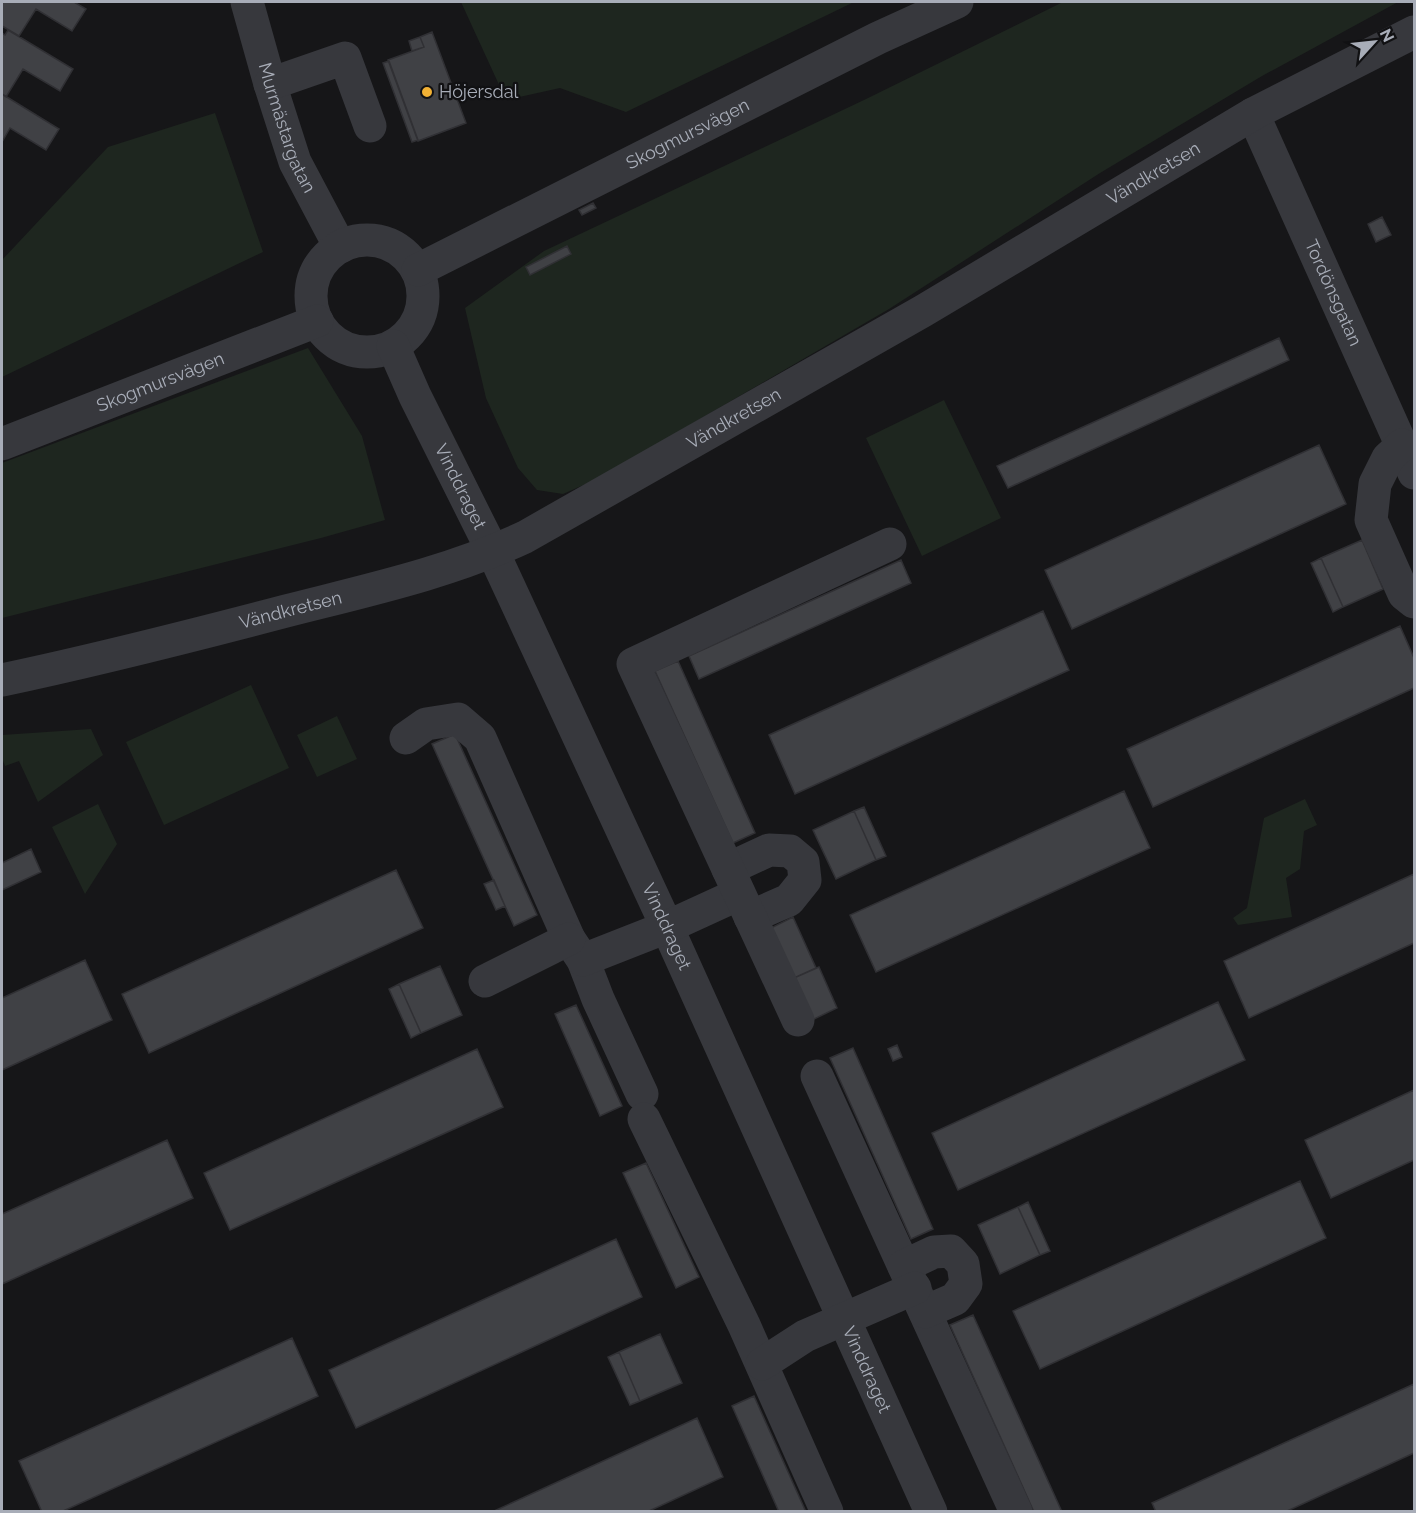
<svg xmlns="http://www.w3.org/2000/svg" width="1416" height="1513" font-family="Raleway,sans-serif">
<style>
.green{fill:#1e261f}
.building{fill:#404145;stroke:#303034;stroke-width:1.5}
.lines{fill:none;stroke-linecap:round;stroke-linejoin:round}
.minor{stroke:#37383d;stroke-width:33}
.poi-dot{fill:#f2b134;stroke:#111113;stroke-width:2}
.labels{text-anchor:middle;stroke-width:4.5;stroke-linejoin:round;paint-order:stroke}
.poi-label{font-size:18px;fill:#a8adb8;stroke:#111113;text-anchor:start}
.street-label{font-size:18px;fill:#a8adb8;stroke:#111113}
</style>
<rect width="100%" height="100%" fill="#161618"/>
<path class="green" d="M461,2H854L626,112L560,88L506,100Z
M1063,2H1398L1262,76L1100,173L889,309L597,479L563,494L537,490L518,468L486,398L465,308L544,251L864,100Z
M215,113L263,252L2,377V260L108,147Z
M308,348L362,436L385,520L321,538L2,618V463Z
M944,400L1001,518L922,556L866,438Z
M251,685L289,768L164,825L126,742Z
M337,716L357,759L317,777L297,735Z
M91,729L103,755L38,802L19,761L5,766L2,758V735Z
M1305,799L1317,825L1304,831L1300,869L1286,878L1292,917L1238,925L1233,918L1247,908L1264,818Z
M98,804L117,844L85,894L52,827Z"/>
<path class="building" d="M2,2H74L86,9L72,31L36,9L19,36L2,26Z
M8,30L73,69L60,91L23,69L6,97L2,94V33L5,35Z
M432,32L466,123L418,141L388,60L424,47L420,37Z
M420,37L424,47L412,51L409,41Z
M389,61L418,140L412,142L383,63Z
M2,94L59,129L46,150L10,128L2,142Z
M593,203L596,208L582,215L579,210Z
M1382,217L1391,235L1376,242L1368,224Z
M567,246L571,254L530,275L526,267Z
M1279,338L1289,360L1008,488L997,466Z
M1319,445L1346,504L1072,629L1045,570Z
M1362,540L1383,589L1343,607L1321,558Z
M1321,558L1343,607L1333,612L1311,563Z
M901,560L911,583L699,679L689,656Z
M1043,611L1069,670L795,794L769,735Z
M1400,626L1414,658V688L1153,807L1127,749Z
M678,661L755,833L733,843L655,671Z
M455,734L537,915L514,926L432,744Z
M1124,791L1150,848L876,972L850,915Z
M864,807L886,856L876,860L854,811Z
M854,811L876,860L836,879L813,830Z
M31,849L41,872L2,890V863Z
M396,870L423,928L149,1053L122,994Z
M1414,874V943L1249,1018L1224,961Z
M494,880L505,906L496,910L484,884Z
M793,917L816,968L794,978L771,928Z
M85,960L112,1020L2,1070V998Z
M440,966L462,1015L421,1033L399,984Z
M819,967L837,1008L812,1020L794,978Z
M399,984L421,1033L411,1038L389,989Z
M1218,1002L1245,1060L958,1190L932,1133Z
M576,1005L622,1106L600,1116L555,1014Z
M897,1045L902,1057L893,1061L888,1049Z
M853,1048L933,1229L911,1239L830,1058Z
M477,1049L503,1107L230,1230L204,1173Z
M1414,1090V1160L1331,1198L1305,1140Z
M167,1140L193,1198L2,1284V1214Z
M646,1163L699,1277L676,1288L623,1173Z
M1300,1181L1326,1238L1040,1369L1013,1311Z
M1028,1202L1050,1251L1040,1255L1018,1207Z
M1018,1207L1040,1255L1000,1274L978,1225Z
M616,1239L642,1297L356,1428L329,1370Z
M973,1315L1062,1512H1034L950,1325Z
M660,1334L682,1383L640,1401L619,1352Z
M292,1338L318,1396L61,1512H42L19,1461Z
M619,1352L640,1401L630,1405L608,1357Z
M1414,1384V1453L1285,1512H1156L1152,1503Z
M754,1396L806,1512H779L732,1406Z
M697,1418L723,1477L647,1512H492Z"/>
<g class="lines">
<g class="minor">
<path id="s1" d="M247,2L270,84L295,162L340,247"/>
<path d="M270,84L345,58L370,126"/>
<path id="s2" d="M1253,114L1414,473"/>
<circle cx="367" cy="296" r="56"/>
<path id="s3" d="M418,270L878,38L957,2"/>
<path id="s4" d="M393,346L415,396L493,552L667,927L931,1512"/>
<path id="s5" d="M2,444L317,321"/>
<path d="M1402,445L1388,458L1375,484L1371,520L1404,594L1414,602"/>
<path id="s6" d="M2,680C97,660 191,636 286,611C368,590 448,573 525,537L923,311L1253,114L1414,32"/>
<path d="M406,738L426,724L458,719L480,738L569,939L583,960L598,999L642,1094"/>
<path d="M728,869L769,850L790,851L803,862L805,880L789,900L750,917"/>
<path d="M583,960L667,927L739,894"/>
<path d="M485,981L569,939"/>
<path d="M798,1020L633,664L890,544"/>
<path d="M817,1076L1016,1512"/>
<path d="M644,1119L744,1325L827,1512"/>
<path d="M904,1266L934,1252L951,1251L963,1264L966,1284L955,1299L925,1312"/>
<path d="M762,1364L805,1336L915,1288"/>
</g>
</g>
<circle class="poi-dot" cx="427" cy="92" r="6"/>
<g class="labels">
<g class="poi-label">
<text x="439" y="98">Höjersdal</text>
</g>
<g class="street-label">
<text dy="6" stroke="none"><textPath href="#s1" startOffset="132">Murmästargatan</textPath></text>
<text dy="6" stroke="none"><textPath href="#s3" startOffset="302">Skogmursvägen</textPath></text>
<text dy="6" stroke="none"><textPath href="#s6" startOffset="1269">Vändkretsen</textPath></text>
<text dy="6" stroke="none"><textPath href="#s2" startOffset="196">Tordönsgatan</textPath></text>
<text dy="6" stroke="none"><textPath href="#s5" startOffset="170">Skogmursvägen</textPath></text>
<text dy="6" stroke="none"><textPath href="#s6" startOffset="783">Vändkretsen</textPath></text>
<text dy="6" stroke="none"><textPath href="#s4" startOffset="156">Vinddraget</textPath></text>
<text dy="6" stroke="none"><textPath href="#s6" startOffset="297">Vändkretsen</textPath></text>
<text dy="6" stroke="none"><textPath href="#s4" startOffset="642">Vinddraget</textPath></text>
<text dy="6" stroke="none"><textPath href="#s4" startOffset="1128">Vinddraget</textPath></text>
</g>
</g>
<rect width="1416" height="1513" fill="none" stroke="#a8adb8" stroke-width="6"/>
<g transform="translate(1374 42) rotate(63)" stroke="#111113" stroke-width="4.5" paint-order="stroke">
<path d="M0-4.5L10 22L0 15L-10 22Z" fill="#a8adb8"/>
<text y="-9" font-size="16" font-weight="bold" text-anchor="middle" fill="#a8adb8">N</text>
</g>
</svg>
